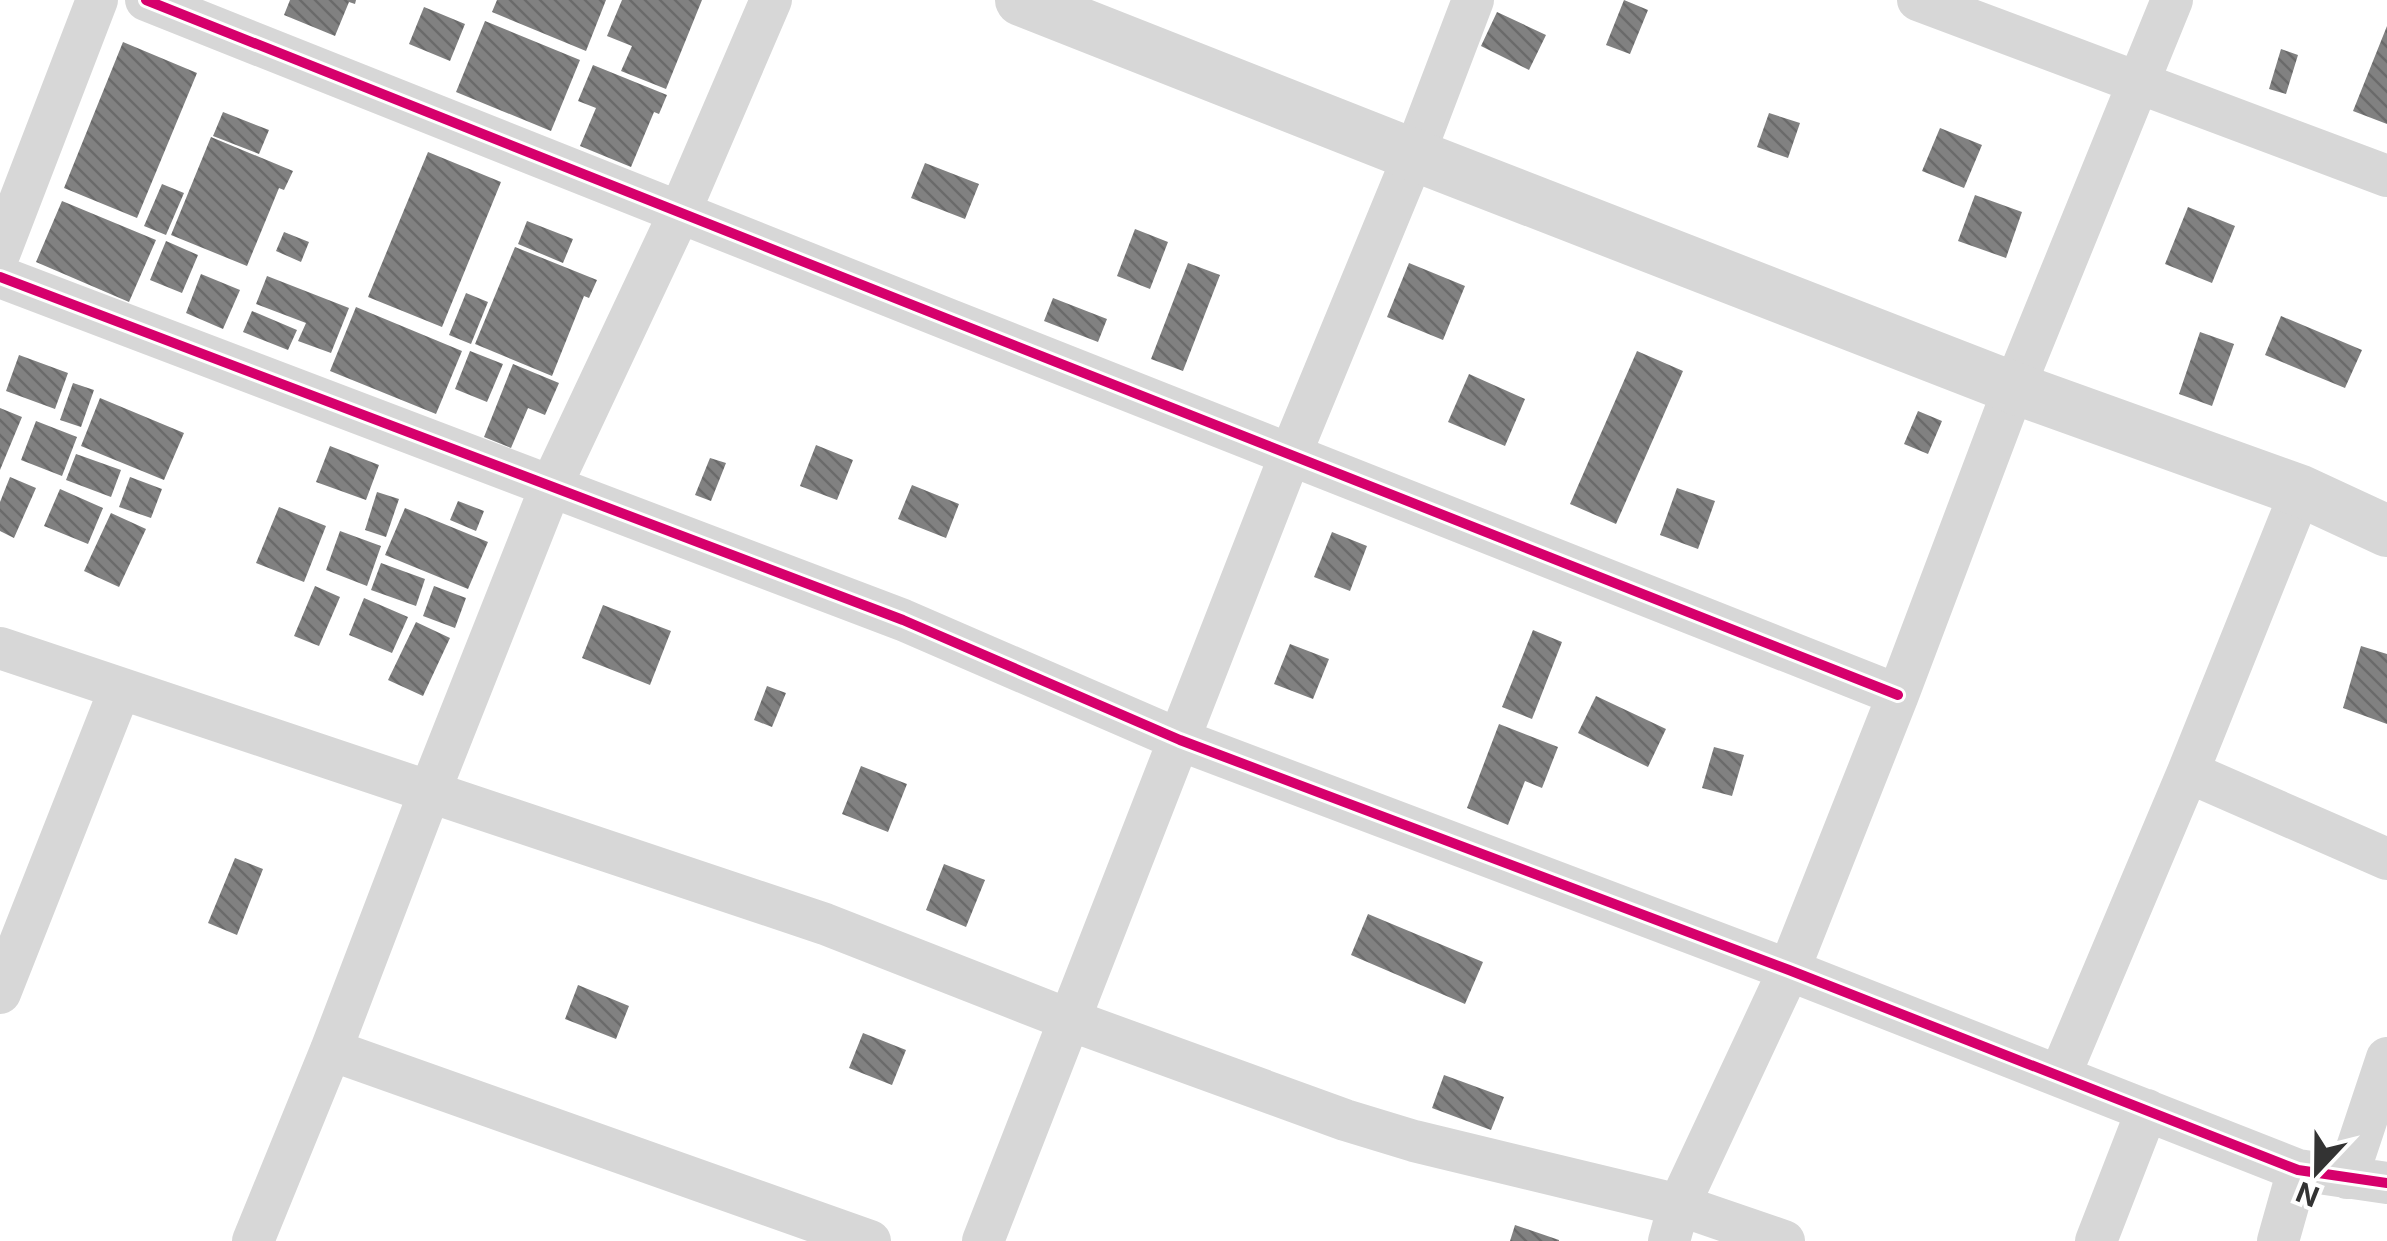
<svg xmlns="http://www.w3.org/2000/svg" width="2387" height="1241" font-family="Inter,sans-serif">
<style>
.building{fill:url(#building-back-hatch)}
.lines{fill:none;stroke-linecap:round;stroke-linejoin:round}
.minor{stroke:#d7d7d7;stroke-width:42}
.tertiary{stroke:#d7d7d7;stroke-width:52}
.cycleway-casing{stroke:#fff;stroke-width:16}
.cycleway{stroke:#d6006c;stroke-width:10}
</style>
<defs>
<pattern id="building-back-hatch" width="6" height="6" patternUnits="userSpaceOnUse" patternTransform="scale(2.5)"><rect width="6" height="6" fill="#818181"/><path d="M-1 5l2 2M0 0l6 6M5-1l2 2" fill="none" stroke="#6a6a6a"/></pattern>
</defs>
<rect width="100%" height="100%" fill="#fff"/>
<path class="building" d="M290,0H356L355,4L349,2L335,36L284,15Z
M497,0H606L586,51L492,12Z
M622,0H702L666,89L621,71L632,46L607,36Z
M1624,0L1648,10L1630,54L1606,45Z
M424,7L465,24L450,61L409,44Z
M1497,12L1546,35L1529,70L1481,46Z
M485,21L580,60L551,131L456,92Z
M2387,26V124L2353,111Z
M123,42L197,73L137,218L64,188Z
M2281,49L2298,55L2286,94L2269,89Z
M593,65L667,95L659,114L654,112L631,167L580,146L596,108L578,101Z
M223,112L269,130L259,154L213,136Z
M1769,113L1800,123L1788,158L1757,147Z
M1940,128L1982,145L1964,188L1922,171Z
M211,137L293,171L284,190L279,188L247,266L171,235Z
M428,152L501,182L442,327L368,297Z
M925,163L979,184L965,219L911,198Z
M162,184L184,193L166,235L144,226Z
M1975,195L2022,212L2006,258L1958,241Z
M62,201L156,240L129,302L36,262Z
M2188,207L2235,226L2212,283L2165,264Z
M527,221L573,239L563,263L518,244Z
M1135,229L1168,242L1150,289L1117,276Z
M284,232L309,242L301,262L276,251Z
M166,241L198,255L182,293L150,280Z
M515,247L597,280L589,298L584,296L552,376L475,344Z
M1188,263L1220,275L1183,371L1151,359Z
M1409,263L1465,286L1443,340L1387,317Z
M201,274L240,290L223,329L186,313Z
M267,276L349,308L331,353L298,341L306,323L256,304Z
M466,293L488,302L471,344L449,335Z
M1053,298L1107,319L1098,342L1044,321Z
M356,307L462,351L436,414L330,371Z
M252,311L297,330L288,350L243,332Z
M2281,316L2362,350L2345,388L2265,355Z
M2200,332L2234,344L2212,406L2179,394Z
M470,351L503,364L487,402L455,389Z
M1637,351L1683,371L1616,524L1570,504Z
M19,355L68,373L55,409L6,391Z
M513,364L559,383L545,415L528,408L511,448L484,437Z
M1469,374L1525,399L1505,446L1448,422Z
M73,383L94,390L81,427L60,420Z
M100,398L184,433L164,480L81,446Z
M0,408L22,417L0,470Z
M1918,411L1942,421L1928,454L1904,444Z
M36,421L77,437L62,476L21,460Z
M816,445L853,460L837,500L800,486Z
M330,446L379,465L366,500L316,482Z
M76,454L121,470L111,497L66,480Z
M710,458L726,463L711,501L695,495Z
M10,477L36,488L14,538L0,531V502Z
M130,477L162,489L151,518L119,507Z
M912,485L959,504L946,538L898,519Z
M1677,488L1715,501L1698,549L1660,535Z
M60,489L103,508L88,544L44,526Z
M377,492L399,499L386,537L365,530Z
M458,501L484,511L476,531L450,520Z
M279,507L326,526L304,582L256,563Z
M405,508L488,542L468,589L385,555Z
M111,513L146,529L119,587L84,571Z
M340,531L381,546L367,586L326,570Z
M1332,532L1367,546L1350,591L1314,577Z
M381,563L425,579L416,606L371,590Z
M315,586L340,597L319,646L294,636Z
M434,586L466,598L455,628L423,616Z
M364,598L408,617L392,653L349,635Z
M603,605L671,631L650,685L582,658Z
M416,622L450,638L423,696L388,680Z
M1533,630L1562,642L1532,719L1502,707Z
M1290,644L1329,659L1313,699L1274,684Z
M2361,646L2387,654V724L2343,708Z
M767,686L786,693L772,727L754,720Z
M1596,696L1666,729L1648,767L1578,733Z
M1499,724L1558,747L1542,788L1525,781L1508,825L1467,808Z
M1714,747L1744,755L1732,796L1702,788Z
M861,766L907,784L888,832L842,814Z
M235,858L263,869L237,935L208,923Z
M944,864L985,880L966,927L926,910Z
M1368,914L1483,962L1465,1004L1351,955Z
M578,985L629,1006L616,1039L565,1019Z
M863,1033L906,1050L892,1085L849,1068Z
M1444,1075L1504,1097L1491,1130L1432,1108Z
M1515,1225L1559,1240V1241H1510Z"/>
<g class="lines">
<path class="minor" d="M146,0C729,235 1314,462 1898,695
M1918,0L2387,176
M0,252L97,0
M0,277L903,620L1180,740L1789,970L2298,1170L2387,1183
M0,648L825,924L1070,1020L1345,1120L1414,1141L1679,1205L1784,1241
M2188,772L2387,859
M0,993L120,689
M331,1050L870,1241
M2060,1075L2188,772L2301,491
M2347,1178L2387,1058
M253,1241L331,1050L430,791L551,486L679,214L771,0
M983,1241L1291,453L1414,155L1473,0
M1669,1241L1679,1205L1789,970L1898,695L2014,388L2172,0
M2096,1241L2147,1110
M2278,1241L2298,1170"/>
<path class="tertiary" d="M1021,0L1414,155L2014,388L2301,491L2387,531"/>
<g class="cycleway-casing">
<path id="cycleway" d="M146,0C729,235 1314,462 1898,695
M0,277L903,620L1180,740L1789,970L2298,1170L2387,1183"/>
</g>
<use href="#cycleway" class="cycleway"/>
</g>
<g transform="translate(2317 1171) rotate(202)" stroke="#ffffff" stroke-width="8" paint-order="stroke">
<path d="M0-8L18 38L0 25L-18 38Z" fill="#333333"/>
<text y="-15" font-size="28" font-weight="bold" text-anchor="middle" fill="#333333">N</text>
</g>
</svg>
